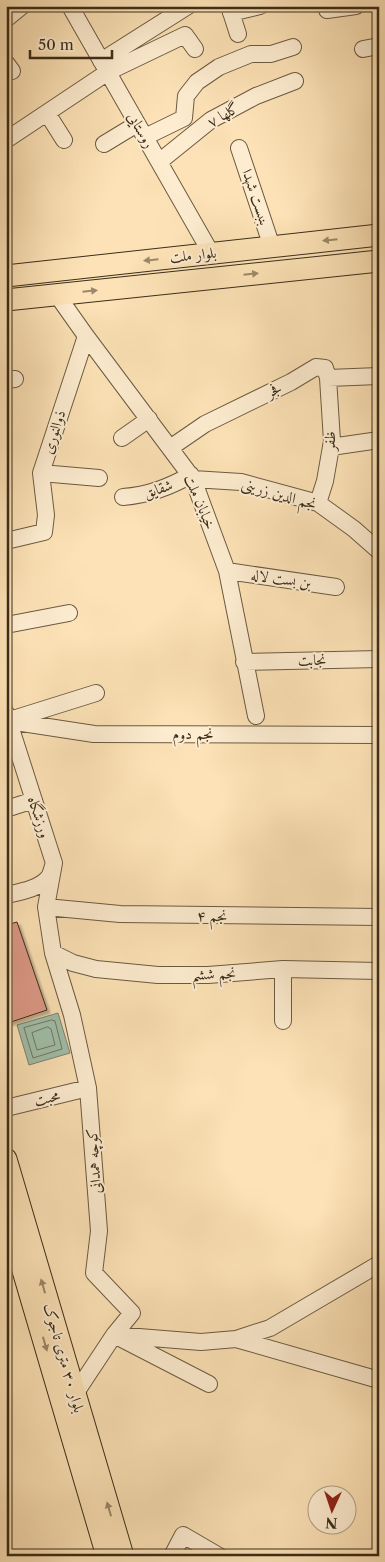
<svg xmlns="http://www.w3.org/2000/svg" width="385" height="1562" font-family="'Libre Caslon Text',Amiri,serif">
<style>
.water{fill:#a0bea9;stroke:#788470}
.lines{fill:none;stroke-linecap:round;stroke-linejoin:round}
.shore{stroke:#6e7662;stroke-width:1}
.building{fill:#db9784;stroke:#3b2d1a;filter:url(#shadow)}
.minor-casing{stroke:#6b5a41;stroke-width:18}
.major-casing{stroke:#3b2d1a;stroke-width:23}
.minor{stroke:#fdecd0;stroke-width:16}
.major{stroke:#fce2b6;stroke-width:21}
.oneway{fill:#9c8868}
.labels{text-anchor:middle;stroke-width:4;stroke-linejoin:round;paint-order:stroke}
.street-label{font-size:15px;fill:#3b2d1a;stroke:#fdecd0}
</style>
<defs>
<filter id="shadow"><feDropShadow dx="3" dy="3" stdDeviation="1" flood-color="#0004"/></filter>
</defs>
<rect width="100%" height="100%" fill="#fce2b6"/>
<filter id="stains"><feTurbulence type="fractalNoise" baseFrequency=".004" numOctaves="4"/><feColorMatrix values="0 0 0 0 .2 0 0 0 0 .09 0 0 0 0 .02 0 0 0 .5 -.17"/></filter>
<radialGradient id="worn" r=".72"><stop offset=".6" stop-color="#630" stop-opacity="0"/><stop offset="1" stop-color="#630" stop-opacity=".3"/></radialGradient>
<path class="water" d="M58,1013L70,1053L29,1065L17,1025Z"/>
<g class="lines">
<path class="shore" d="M52,1020L55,1021L62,1049L33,1058L24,1028Z
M48,1027L51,1029L55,1045L37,1050L32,1033Z"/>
</g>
<path class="building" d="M17,922L47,1010L8,1023L6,1018V925Z"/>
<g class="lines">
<g class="minor-casing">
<path id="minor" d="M70,6L211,253
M229,6L238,34
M327,10L356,6
M231,13L260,6
M6,19L22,6
M363,49L379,46
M101,61L188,6
M6,63L12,71
M47,113L64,140
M145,137L184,118L186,96L197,82L219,67L251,54H271L293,47
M6,140L108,72L185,35L195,49
M104,144L137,124
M239,148L272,247
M159,162L211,120L256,96L295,81
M57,295L86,336L193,479L227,571L256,716
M328,378L379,376
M6,380L15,379
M122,438L149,419
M331,447L379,440
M170,448L205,424L291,382L316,367L325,368L328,378L332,441L325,481L318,503
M41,473L99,478
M193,479L241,482L318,503L354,529L379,551
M123,497C149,495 169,487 191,475
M6,541L44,532L46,515L41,473L86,336
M227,571L336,587
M6,625L69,613
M244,662L379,659
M6,713L54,863C52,868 51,875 48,878C39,889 19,892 6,895
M13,719L96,693
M9,721L94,734L379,735
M6,809L34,800
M54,863L46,907L53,953L72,1015L88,1088L99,1231L94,1273L132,1313L114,1335L209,1384
M46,907L120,914L379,917
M53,953L73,963L96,969L158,975H208L283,969L379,971
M283,1021V969
M6,1108L88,1088
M236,1339L379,1380
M75,1394L114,1335L201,1342L236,1339L270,1328L379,1264
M172,1556L183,1535L219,1556"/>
</g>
<g class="major-casing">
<path id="major" d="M6,276L379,235
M6,300L379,261
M6,1159L123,1556
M6,1213L107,1556"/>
</g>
<use href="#minor" class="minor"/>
<use href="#major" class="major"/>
</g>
<defs><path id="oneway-solid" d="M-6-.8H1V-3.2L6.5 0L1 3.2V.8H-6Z" transform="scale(1.25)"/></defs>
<g class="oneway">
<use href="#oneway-solid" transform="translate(330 240) rotate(174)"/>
<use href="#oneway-solid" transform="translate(151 260) rotate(174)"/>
<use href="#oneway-solid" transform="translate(251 274) rotate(-6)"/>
<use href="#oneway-solid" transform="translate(90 291) rotate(-6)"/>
<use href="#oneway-solid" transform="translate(43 1286) rotate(-106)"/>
<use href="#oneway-solid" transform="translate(45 1344) rotate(74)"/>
<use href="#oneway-solid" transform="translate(109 1509) rotate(-106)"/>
</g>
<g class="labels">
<g class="street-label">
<text transform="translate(223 115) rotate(-30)" y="5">گلها ۷</text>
<text transform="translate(141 130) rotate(60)" y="5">روستایی</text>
<text transform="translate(256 197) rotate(71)" y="5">بنبست شهدا</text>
<text transform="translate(193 255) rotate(-6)" y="5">بلوار ملت</text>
<text transform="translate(274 390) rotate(-25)" y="5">فجر</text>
<text transform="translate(54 432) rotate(-72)" y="5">ذوالنوری</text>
<text transform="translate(330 441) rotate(-87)" y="5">ظفر</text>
<text transform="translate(158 489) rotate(-19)" y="5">شقایق</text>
<text transform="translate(279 494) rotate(16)" y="5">نجم الدین زرینی</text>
<text transform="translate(200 502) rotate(67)" y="5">خیابان ملت</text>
<text transform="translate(281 579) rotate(8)" y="5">بن بست لاله</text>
<text transform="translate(312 660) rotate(-1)" y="5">نجابت</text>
<text x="193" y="739">نجم دوم</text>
<text transform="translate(39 817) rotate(72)" y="5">ورزشگاه</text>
<text transform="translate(212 916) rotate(1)" y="5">نجم ۴</text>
<text transform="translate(214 974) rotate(-2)" y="5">نجم ششم</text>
<text transform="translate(47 1098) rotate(-14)" y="5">محبت</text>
<text transform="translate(94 1161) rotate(-94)" y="5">کوچه همدانی</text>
<text transform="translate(64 1358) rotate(74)" y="5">بلوار ۳۰ متری تاجوک</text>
</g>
</g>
<rect width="385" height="1562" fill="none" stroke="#fce2b6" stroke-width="25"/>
<rect x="8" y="8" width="370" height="1547" fill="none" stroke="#3b2d1a" stroke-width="2.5"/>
<rect x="12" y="12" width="360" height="1537" fill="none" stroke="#3b2d1a"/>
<g transform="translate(332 1510) rotate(183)"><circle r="24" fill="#fdecd0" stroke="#afa087"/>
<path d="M0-4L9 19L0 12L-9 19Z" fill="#8f2418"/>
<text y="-8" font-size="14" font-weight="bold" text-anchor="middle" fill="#3b2d1a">N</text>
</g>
<path d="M30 50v8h82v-8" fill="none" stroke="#3b2d1a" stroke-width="2.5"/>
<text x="38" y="50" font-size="15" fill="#3b2d1a" stroke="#fdecd0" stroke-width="4" paint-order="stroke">50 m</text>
<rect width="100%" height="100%" filter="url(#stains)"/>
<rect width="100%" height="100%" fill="url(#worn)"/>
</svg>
